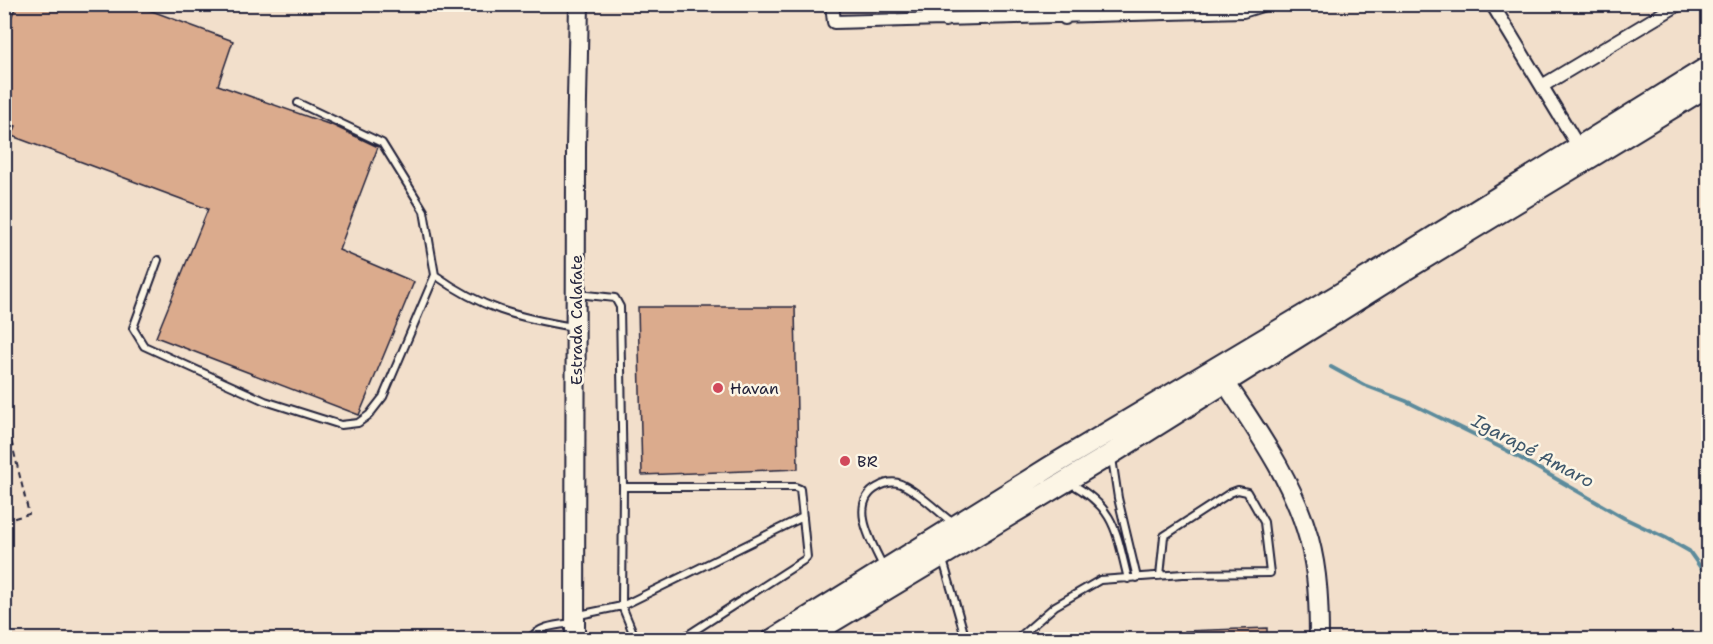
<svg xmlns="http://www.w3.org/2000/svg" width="1713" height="644" font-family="'Shantell Sans',sans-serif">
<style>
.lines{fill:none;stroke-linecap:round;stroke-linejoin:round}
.stream{stroke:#5b8b9c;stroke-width:4}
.building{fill:#dbab8d;stroke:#22223b;stroke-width:1.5}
.lane-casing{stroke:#22223b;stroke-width:10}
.street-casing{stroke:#22223b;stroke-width:16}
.secondary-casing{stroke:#22223b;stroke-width:22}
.primary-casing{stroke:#22223b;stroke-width:24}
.path{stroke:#22223b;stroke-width:2;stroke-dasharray:6 4.5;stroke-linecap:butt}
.lane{stroke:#fcf5e5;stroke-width:6}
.street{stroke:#fcf5e5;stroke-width:12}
.secondary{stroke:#fcf5e5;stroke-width:18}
.primary{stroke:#fcf5e5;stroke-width:20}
.poi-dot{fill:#d1495b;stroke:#fcf5e5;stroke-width:2}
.labels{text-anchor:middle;stroke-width:5;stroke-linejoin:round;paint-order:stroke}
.street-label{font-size:16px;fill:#22223b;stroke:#fcf5e5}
.poi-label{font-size:16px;fill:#22223b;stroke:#fcf5e5;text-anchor:start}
.water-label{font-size:18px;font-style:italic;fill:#3e576b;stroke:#fcf5e5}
</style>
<rect width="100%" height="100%" fill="#f2dfcb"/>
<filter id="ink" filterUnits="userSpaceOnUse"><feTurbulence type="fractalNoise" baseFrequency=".0167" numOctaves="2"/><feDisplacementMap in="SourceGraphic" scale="12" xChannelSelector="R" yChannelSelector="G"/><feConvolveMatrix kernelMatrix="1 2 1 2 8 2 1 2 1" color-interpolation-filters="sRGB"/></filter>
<g filter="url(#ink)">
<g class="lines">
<path class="stream" d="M1331,367L1364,385L1406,401L1508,451L1624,518L1666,538L1689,551L1708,578"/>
</g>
<path class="building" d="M17,4H133L233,41L218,85L334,126L378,147L339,250L414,282L359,415L156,337L208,209L12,136L16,126L4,122V34Z
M638,307H795L798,469L642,475Z
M1267,628V639H1185V631Z"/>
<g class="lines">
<g class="lane-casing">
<path id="lane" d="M298,103L382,143L424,211L435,275C483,309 516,317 573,327
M158,260L133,328L144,346L265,401L341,425L358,423L369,415L383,397L435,275
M577,294L615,298L620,307L623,487L622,606L579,615
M1112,458L1118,498L1137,578
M1070,483C1116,508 1116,532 1128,579
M623,487H795L800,489L807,557L804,560L680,640
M943,560L966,640
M883,566C873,545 847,503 878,487C885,483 894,481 901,484C919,492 937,511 953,523
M529,640C539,625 558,625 574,623
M636,640L622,606L803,517
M1016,640L1055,606L1100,580L1183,574L1270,573L1264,522L1247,492L1238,490L1230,493L1164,536L1160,576"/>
</g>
<g class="street-casing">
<path id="street" d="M832,4L834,22L1243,11L1265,4
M944,4L945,20
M1065,4V18
M1492,4L1578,146
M1542,86L1679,4"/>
</g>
<g class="secondary-casing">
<path id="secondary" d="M1225,382C1258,432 1293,481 1309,539C1318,572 1319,606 1319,640
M575,640L576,148L579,4"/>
</g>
<g class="primary-casing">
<path id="primary" d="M772,640L1050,467L1398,259L1708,67
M802,640L1111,454L1400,273L1708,86"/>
</g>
<path class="path" d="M4,411L29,514L4,521"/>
<use href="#lane" class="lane"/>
<use href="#street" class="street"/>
<use href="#secondary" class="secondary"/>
<use href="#primary" class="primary"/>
</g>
</g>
<g class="poi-dot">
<circle cx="718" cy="388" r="6"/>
<circle cx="845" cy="461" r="6"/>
</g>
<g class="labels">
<g class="street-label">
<text transform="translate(576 320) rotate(-90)" y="6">Estrada Calafate</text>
</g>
<g class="poi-label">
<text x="730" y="394">Havan</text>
<text x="857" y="467">BR</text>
</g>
<g class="water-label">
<text transform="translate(1533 451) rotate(28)" y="6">Igarapé Amaro</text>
</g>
</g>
<rect width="1713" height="644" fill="none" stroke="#fcf5e5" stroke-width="24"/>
<rect x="12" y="12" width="1689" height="620" fill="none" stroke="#22223b" stroke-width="2" filter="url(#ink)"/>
</svg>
